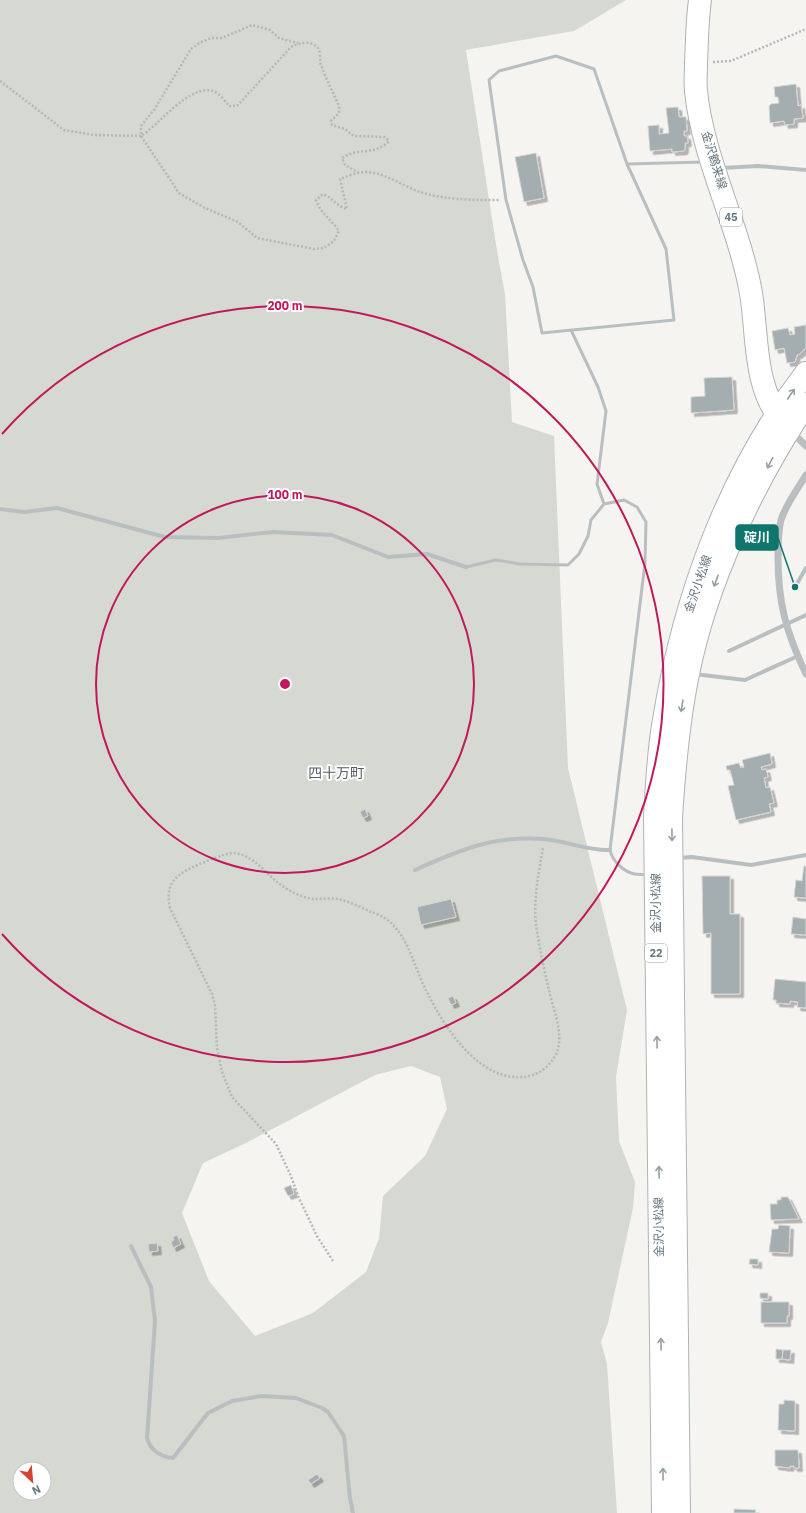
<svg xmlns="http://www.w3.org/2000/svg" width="806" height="1513" font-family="'IBM Plex Sans','Noto Sans JP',sans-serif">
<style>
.green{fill:#d5d9d1;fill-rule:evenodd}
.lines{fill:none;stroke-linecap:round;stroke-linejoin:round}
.stream{stroke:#b4c1c4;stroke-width:4}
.building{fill:#a4adb0;stroke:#d6d6d4;filter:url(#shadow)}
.primary-casing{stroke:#adb3b6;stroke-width:24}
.path{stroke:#b4b8ba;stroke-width:2.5;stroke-dasharray:2 2;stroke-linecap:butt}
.service{stroke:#b9bfc1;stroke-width:3}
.minor{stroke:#b9bfc1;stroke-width:4}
.tertiary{stroke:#b9bfc1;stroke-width:7}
.primary{stroke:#fff;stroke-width:22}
.oneway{stroke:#94a0a6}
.ring{fill:none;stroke:#c2185b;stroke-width:2}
.labels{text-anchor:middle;stroke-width:4;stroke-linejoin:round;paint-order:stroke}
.shield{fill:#fff;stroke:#94a0a6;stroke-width:1}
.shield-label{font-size:11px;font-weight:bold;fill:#667880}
.street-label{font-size:12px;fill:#667880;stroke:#fff}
.quarter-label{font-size:14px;fill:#536065;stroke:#fff}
.centre{fill:#c2185b;stroke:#fff;stroke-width:2}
.ring-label{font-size:12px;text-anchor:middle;font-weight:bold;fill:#c2185b;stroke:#fff;stroke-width:4;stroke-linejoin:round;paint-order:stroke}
.leader{fill:none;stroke:#0f766e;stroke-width:1.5}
.callout-dot{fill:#0f766e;stroke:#fff;stroke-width:1.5}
.callout{fill:#0f766e;stroke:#0f766e;stroke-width:1.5}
.callout-label{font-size:13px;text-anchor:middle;font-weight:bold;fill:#fff}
</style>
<defs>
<filter id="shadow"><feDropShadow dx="3.5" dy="3.5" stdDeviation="0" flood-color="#0004"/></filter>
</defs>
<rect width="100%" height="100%" fill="#f5f4f1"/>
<path class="green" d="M0,0H626L574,31L466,50L497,251L505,294L512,422L554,436L568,768L627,1010L616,1077L619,1141L635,1182L633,1208L608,1323L601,1342L607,1364L617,1513H0ZM411,1066L440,1077L447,1109L425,1156L383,1196L379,1238L366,1272L313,1313L255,1336L209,1281L182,1213L203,1163L246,1143L375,1075ZM20,1469H44V1493H20Z"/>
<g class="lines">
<path class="stream" d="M795,587L806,568"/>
</g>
<path class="building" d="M796,84L798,106L801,105L803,118L794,119V124L785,125L784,121L770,123L769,106L771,104L779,103L778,97H775L774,87Z
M678,107L679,117H686L687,131H684V136H687L688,143H685V149L684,151L672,152V149L650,151L648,126L659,125V134L669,133L666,108Z
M536,153L544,198L524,202L515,157Z
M806,325V347L800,354L797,355L795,362L787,363L784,348L775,350L772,331L788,328L790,335L795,334L794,327Z
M732,377L734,410L691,413V397L705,396L704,378Z
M770,753L772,764L761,767L762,770L766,769L768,777L764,778L766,788L770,787L774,803L769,804L771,812L736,820L728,786L734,785L730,770H727L726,766L739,763L741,768L744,767L742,760Z
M365,809L368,816L363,818L360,812Z
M804,866H806V898L794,897L796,880L802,881Z
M702,876H730V914H740V994H711V933L703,934Z
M451,899L456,917L421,925L417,907Z
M793,917L806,919V935L791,934Z
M775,979L806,982V1008L797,1007L798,1002L790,1001V1004L776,1003V1000H773Z
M453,996L456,1003L451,1005L448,998Z
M291,1185L294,1194L288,1196L284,1188Z
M781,1197H788L799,1219L771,1220L770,1204H777V1200H781Z
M779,1225L790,1226L789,1253L769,1252L772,1229H778Z
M177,1235L181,1244L173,1248L171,1242L174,1240L173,1237Z
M157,1243L158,1251L149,1252L148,1244Z
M750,1259H758V1265L749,1264Z
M760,1293H768V1299L760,1298Z
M761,1302H789V1316H787V1323H761Z
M776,1349L783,1350L782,1359H776Z
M783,1350H791L790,1360L782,1359Z
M784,1400L795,1401V1431L778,1430L779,1404H784Z
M775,1450H798L799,1468H794V1466H790V1468L775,1466Z
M317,1474L320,1478L311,1484L308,1480Z
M734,1509L756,1510L755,1513H734Z"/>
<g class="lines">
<g class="primary-casing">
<path id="primary" d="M700,0C697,21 697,42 696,64C696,73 695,82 696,91C703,160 739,225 751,293C758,336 753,389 784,423
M663,1513L655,817C657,785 658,752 664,720C684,597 729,473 806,373
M679,1513L671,818C674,770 678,722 688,674C706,583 754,480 806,404"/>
</g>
<path class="path" d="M713,62L731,61L806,29
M0,81L64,130L95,135L141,136V126L154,110L191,49L199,43L211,38H222L252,25L270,30L279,38L298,43
M359,173L345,165L342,158C358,147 375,156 389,141L385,137L354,136L345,129L332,125L331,121L339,113V106C333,92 326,79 321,65C319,60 322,52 317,47C310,40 299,43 291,47L237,106H229C225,101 219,93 213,91C189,84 159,125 141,136L179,193L205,208L238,222L257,238L314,249L324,248L334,241L339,231C332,220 321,214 316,200L323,194C332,198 337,206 347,209L340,179C346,177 352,174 358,173C379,168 400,185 420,192C445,200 473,200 500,200
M333,1261L317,1236L298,1196L291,1176L276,1144L232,1097L222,1072L217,1048L215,1005L212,994L170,908C164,880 179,873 202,863C210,860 219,856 227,854C247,849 263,870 277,882C287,890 300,897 313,899C322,899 331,898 339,899C350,902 361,907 371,912C377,914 385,917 390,922C410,940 415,971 428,994C445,1028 479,1081 523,1077C538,1076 551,1066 557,1052C564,1033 553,1009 549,990C544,969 539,946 536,924C533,899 539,872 543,847"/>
<path class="service" d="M627,164L666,249L674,320L542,333L533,287L523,260L506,200L489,80L499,71L556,56L594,69L627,164L704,162
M571,330L598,387L606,411L597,484L604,504
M466,567L496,560L520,564L568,565L579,554L588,536L591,520L604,504L624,500L637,507L646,522L645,563L610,850C612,860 622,870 631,873C636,875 643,874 647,875"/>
<path class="minor" d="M721,168L758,166L806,170
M0,509L24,512L57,508L165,537L218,538L273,532L332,535L388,557L427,554L466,567
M729,651L806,615
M694,674L745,680L798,656
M678,858L692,857L751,865L806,855
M415,870C459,850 495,835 544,839C566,841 588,851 610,850
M131,1246L151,1287L155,1321L147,1438C150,1450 161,1457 173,1458L208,1413L232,1401L262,1396L296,1398L322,1408L328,1412L344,1436L350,1498L353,1513"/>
<path class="tertiary" d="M792,432L806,446
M806,475C797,490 786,504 781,520C778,532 778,545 778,557C778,603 786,632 806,674"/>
<use href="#primary" class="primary"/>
</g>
<defs><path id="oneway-shaft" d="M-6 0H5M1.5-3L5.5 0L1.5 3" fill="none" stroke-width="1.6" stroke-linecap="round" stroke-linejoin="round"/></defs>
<g class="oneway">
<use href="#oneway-shaft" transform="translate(791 394) rotate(-56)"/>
<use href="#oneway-shaft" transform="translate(770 463) rotate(118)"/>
<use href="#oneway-shaft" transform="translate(716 581) rotate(110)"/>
<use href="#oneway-shaft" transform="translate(682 706) rotate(99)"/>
<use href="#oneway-shaft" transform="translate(672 835) rotate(89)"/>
<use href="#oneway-shaft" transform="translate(657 1042) rotate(-91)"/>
<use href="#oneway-shaft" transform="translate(659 1172) rotate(-91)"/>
<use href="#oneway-shaft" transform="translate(661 1344) rotate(-91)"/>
<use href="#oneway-shaft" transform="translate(663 1474) rotate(-91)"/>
</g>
<g class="ring">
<circle cx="285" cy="684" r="189"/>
<path d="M2 434A378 378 0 1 1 2 934"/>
</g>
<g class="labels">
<g class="shield">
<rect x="720" y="208" width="22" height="18" rx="3"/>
<rect x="645" y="944" width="22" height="18" rx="3"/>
</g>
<g class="shield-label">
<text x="731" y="221">45</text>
<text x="656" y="957">22</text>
</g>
<g class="street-label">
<text transform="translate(714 160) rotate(73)" y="4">金沢鶴来線</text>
<text transform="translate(698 584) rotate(-71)" y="4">金沢小松線</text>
<text transform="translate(656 903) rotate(-90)" y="4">金沢小松線</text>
<text transform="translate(659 1227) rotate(-91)" y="4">金沢小松線</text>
</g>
<g class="quarter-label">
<text x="336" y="778">四十万町</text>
</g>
</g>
<circle cx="285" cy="684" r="6" class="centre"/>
<g class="ring-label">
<text x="285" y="310">200 m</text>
<text x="285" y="499">100 m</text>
</g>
<path class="leader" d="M795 587L778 538"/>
<circle class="callout-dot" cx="795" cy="587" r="4"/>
<rect class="callout" x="736" y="525" width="42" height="25" rx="4"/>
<g class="callout-label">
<text x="757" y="542">碇川</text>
</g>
<g transform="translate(32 1481) rotate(154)"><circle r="19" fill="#ffffff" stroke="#c2c9cc"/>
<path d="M0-3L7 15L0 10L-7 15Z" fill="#d34233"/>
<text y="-6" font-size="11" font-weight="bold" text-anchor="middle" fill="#667880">N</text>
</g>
</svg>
